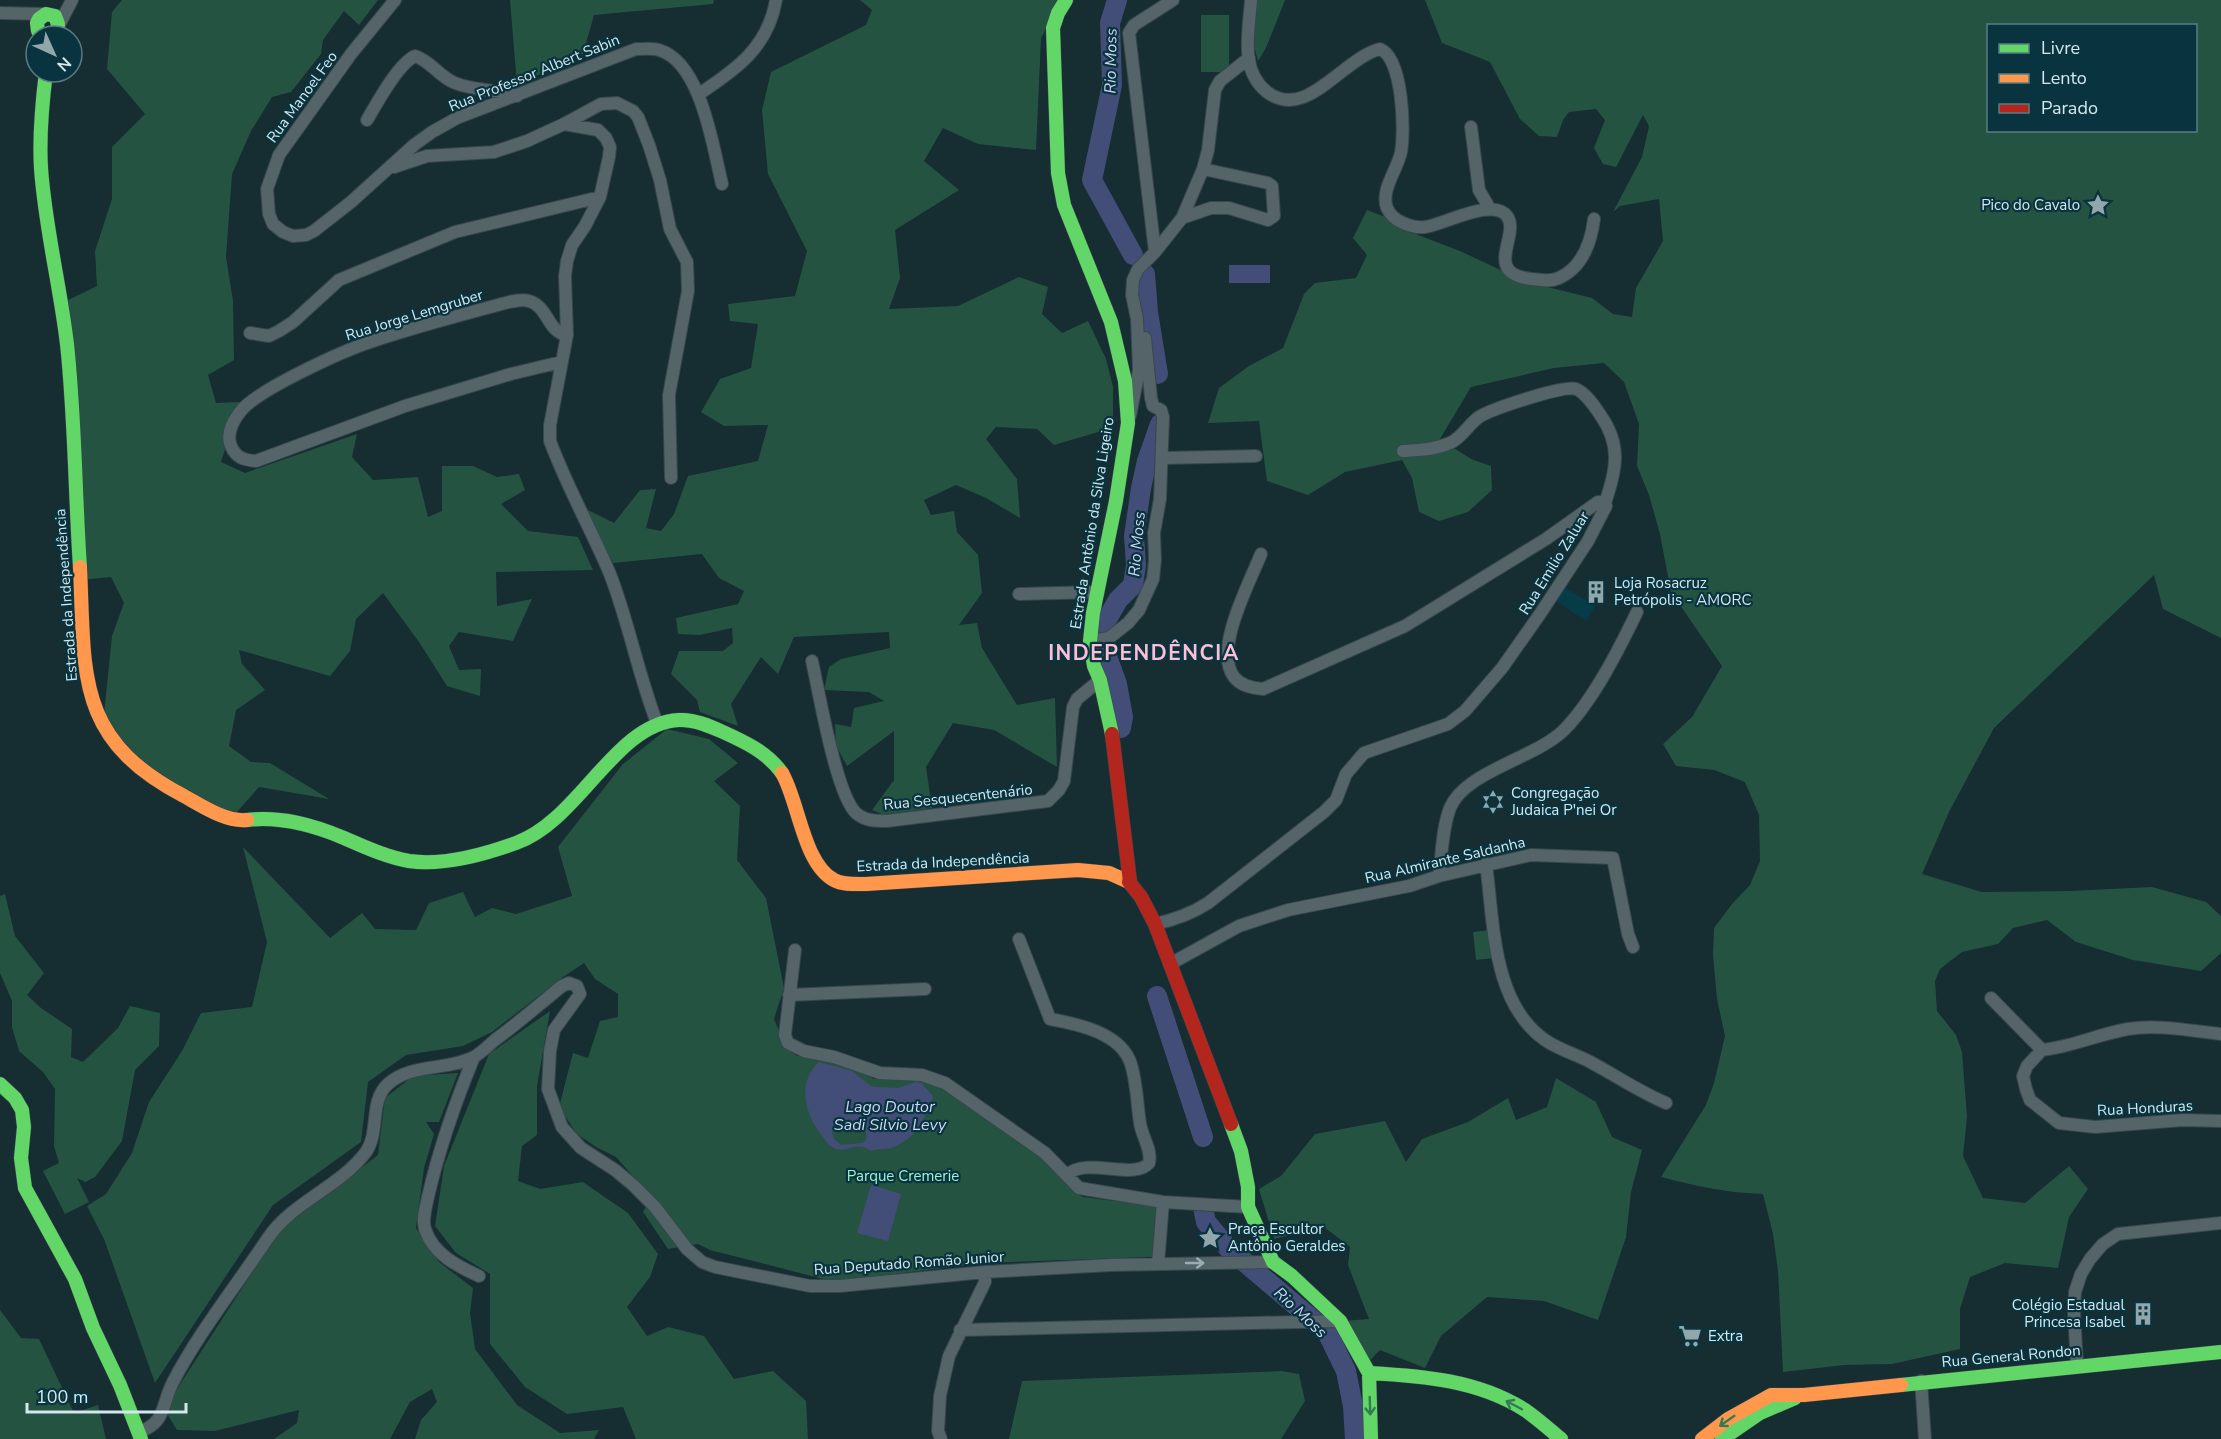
<svg xmlns="http://www.w3.org/2000/svg" width="2221" height="1439" font-family="'Nunito Sans',sans-serif">
<style>
.built{fill:#063c48}
.green{fill:#255341;fill-rule:evenodd}
.water{fill:#424e78;fill-rule:evenodd}
.lines{fill:none;stroke-linecap:round;stroke-linejoin:round}
.river{stroke:#424e78;stroke-width:20}
.street-casing{stroke:#37474c;stroke-width:14}
.fast-casing{stroke:#37474c;stroke-width:15}
.slow-casing{stroke:#37474c;stroke-width:15}
.jam-casing{stroke:#37474c;stroke-width:15}
.street{stroke:#546469;stroke-width:12}
.fast{stroke:#63d668;stroke-width:14}
.slow{stroke:#ff974d;stroke-width:14}
.jam{stroke:#b3261e;stroke-width:14}
.oneway{stroke:#9aadb2}
.oneway2{stroke:#317d51}
.labels{text-anchor:middle;stroke-width:4.5;stroke-linejoin:round;paint-order:stroke}
.street-label{font-size:15px;fill:#d3e8ee;stroke:#09343f}
.poi-label{font-size:15px;fill:#d3e8ee;stroke:#09343f;text-anchor:start}
.park-label{font-size:15px;fill:#9cf6cb;stroke:#09343f}
.water-label{font-size:16px;font-style:italic;fill:#cdd6f4;stroke:#09343f}
.district-label{font-size:21px;font-weight:bold;letter-spacing:1.5px;fill:#febed6;stroke:#09343f}
</style>
<rect width="100%" height="100%" fill="#162d32"/>
<path class="built" d="M1565,587L1595,606L1586,621L1556,601Z"/>
<path class="green" d="M122,0H378L359,25L344,11L323,40L321,54L291,92L272,97L251,131L232,174L226,257L233,301L234,360L208,375L216,403L240,402L221,462L245,473L357,434L352,457L373,480L418,477L428,517L442,511V466H473L497,477L519,474L525,490L501,504L528,531L578,537L593,570L496,572L497,606L532,599L513,641L459,632L449,646L459,670L481,669L480,696L447,686L419,642L383,593L356,619L350,651L330,676L239,650L242,664L265,690L236,710L229,746L251,762L270,763L329,799L259,787L235,814L158,779L126,744L123,746L104,714L112,636L124,603L111,577L81,580L64,302L97,286L95,251L112,199V147L145,114L107,69L112,12Z
M510,0H714L713,4L594,15L583,54L517,85Z
M860,0H1061L1041,38L1036,150L978,144L943,128L924,161L959,190L895,230L900,278L889,309L958,306L1019,277L1048,287L1042,314L1062,333L1088,321L1106,359L1113,387V418L1105,430L1054,445L1037,429L996,427L986,439L1017,479L1020,518L986,498L956,485L924,500L931,515L954,511L957,532L978,555L982,593L959,625L977,623L982,648L1017,705L1055,698L1057,767L994,730L953,723L926,767L932,808L884,815L872,810L894,780V731L847,766L836,746L835,724L851,727L854,708L884,701L869,692L824,690L829,667L841,659L890,648L889,632L794,637L778,674L761,657L731,704L738,726L700,712L697,700L671,674L679,651H723L733,643L732,628L700,635L678,634L676,618L738,604L744,591L719,578L702,554L613,563L582,507L614,523L640,490L656,489L646,528L661,531L674,514L688,476L758,461L768,425L724,426L701,412L720,379L751,368L758,324L730,321L728,304L795,296L807,251L768,174L762,110L771,72L866,25L872,10Z
M1248,0H1285L1266,48L1258,61L1246,15Z
M1425,0H2221V638L2163,609L2154,575L1994,728L1949,812L1922,874L1982,892L2070,891L2152,887L2206,902L2221,916V953L2201,971L2133,960L2076,942L2047,920L2013,928L1998,944L1962,952L1940,969L1935,981L1937,1011L1956,1035L1962,1052L1967,1117L1963,1156L1983,1198L2025,1203L2069,1166L2088,1189L2069,1217L2058,1268L2005,1263L1970,1277L1960,1309V1349L1892,1364L1844,1365L1783,1372L1778,1271L1773,1234L1763,1194C1727,1193 1695,1186 1661,1177L1706,1105L1714,1083L1725,1036L1717,999L1713,955L1714,928L1732,904L1750,885L1760,861L1759,815L1745,782L1714,770L1676,766L1663,744L1692,717L1722,666L1671,592L1660,534L1649,495L1637,466L1639,424L1624,382L1604,363L1554,368L1471,387L1440,439L1471,459L1491,466L1492,490L1468,512L1439,521L1419,512L1412,478L1402,460L1345,472L1308,495L1267,481L1259,421L1208,423L1219,388L1249,366L1283,348L1304,294L1315,283L1356,278L1367,255L1353,238L1367,210L1393,220L1418,235L1460,251L1505,272L1515,279L1592,298L1613,314L1632,317L1636,288L1663,241L1659,199L1620,206L1613,212L1642,157L1649,126L1643,115L1616,167L1603,164L1594,148L1605,120L1596,109L1569,112L1563,120L1557,137L1539,136L1520,119L1490,62L1442,43ZM1988,26H2196V130H1988Z
M1201,15H1229V72H1201Z
M667,729L709,739L738,763L714,781L740,806L737,860L766,898L784,988L774,1019L786,1048L797,1056H817L864,1073L874,1079L915,1078L938,1084L1039,1156L1074,1192L1083,1197L1156,1206L1152,1257L983,1263L839,1281L827,1280L710,1250L698,1244L668,1249L643,1212L651,1197L616,1157L596,1147L577,1134L559,1107L573,1053L588,1058L600,1021L618,1017V994L595,979L584,963L563,977L492,1032L463,1046L406,1055L368,1082L361,1142L273,1205L155,1383L104,1239L87,1206L106,1194L132,1153L149,1102L182,1051L201,1013L252,1007L267,942L243,847L330,938L362,913L375,929L416,930L429,903L463,892L475,917L492,908L516,914L572,896L558,847L623,764Z
M5,894L15,936L44,973L27,995L41,1008L72,1029L71,1057L83,1062L118,1028L130,1006L160,1013L159,1046L135,1070L122,1141L95,1177L85,1182L77,1178L89,1202L65,1214L43,1171L59,1163L54,1146L55,1089L43,1072L19,1051L12,1027V1001L0,973V896Z
M1490,930L1493,958L1476,960L1473,932Z
M550,1011L537,1086V1135L522,1146L518,1181L540,1189L583,1182L628,1213L658,1254L650,1277L627,1307L647,1336L668,1327L704,1336L734,1379L773,1371L806,1401L808,1439H636L623,1407L567,1414L525,1387L490,1344V1274L456,1253L435,1226L444,1166L489,1054Z
M458,1073L439,1122H426L434,1134L424,1168L416,1228L439,1262L473,1288L470,1313L475,1349L517,1405L560,1433L599,1430L594,1439H415L421,1420L437,1402L432,1389L410,1402L390,1439H274L297,1423L299,1410L215,1431L177,1430L164,1409L279,1231L378,1155L385,1098L413,1076Z
M1556,1078L1596,1102L1612,1137L1642,1150L1631,1192L1626,1237L1598,1320L1544,1301L1487,1297L1441,1336L1425,1368L1380,1350L1367,1363L1342,1321L1369,1319L1348,1265L1350,1247L1324,1227L1274,1239L1259,1189L1281,1176L1315,1134L1385,1121L1406,1162L1422,1139L1468,1122L1508,1098L1516,1120L1547,1107Z
M0,1310L21,1338L39,1339L74,1413L98,1405L106,1439H0Z
M1282,1371L1299,1374L1305,1401L1281,1439H1009L1022,1381Z"/>
<path class="water" d="M1229,265H1270V283H1229Z
M819,1062L852,1071L871,1086L877,1087L898,1088L916,1082L921,1083L933,1096C926,1117 916,1138 894,1147C887,1150 879,1148 871,1151C869,1150 866,1148 863,1147C852,1144 843,1154 832,1147C828,1145 825,1140 823,1137C805,1115 796,1083 819,1062ZM850,1119C858,1126 869,1125 866,1140L862,1143L841,1145L834,1139L832,1132L840,1121Z
M871,1185L901,1194L888,1241L857,1233Z"/>
<g class="lines">
<path class="river" d="M1117,0L1110,23L1112,85L1092,180L1133,255
M1145,274L1148,312L1158,374
M1121,728L1123,717L1117,684L1104,648L1106,621L1118,600L1133,585L1136,565L1134,536L1141,488L1147,461L1160,424
M1157,996L1203,1137
M1203,1208L1206,1222L1228,1248L1327,1332L1346,1371L1353,1406L1355,1439"/>
<g class="street-casing">
<path id="street" d="M395,0L351,54L279,155L267,189L269,214L273,224L283,232L293,236L306,235L314,231L351,202L414,145L432,132L457,118L636,49C643,49 651,48 659,50C701,62 713,147 722,184
M1251,0C1249,31 1239,70 1267,92C1306,122 1343,58 1380,49C1403,58 1405,131 1401,152C1398,169 1380,190 1387,208C1390,215 1396,220 1403,223C1410,226 1418,228 1425,227C1443,225 1493,197 1507,216C1521,235 1481,274 1532,279C1542,280 1550,282 1559,278C1583,267 1591,243 1594,219
M0,13L46,14
M58,27L72,0
M699,94C737,69 768,47 776,0
M367,120C377,103 398,64 415,56C431,61 439,77 455,83C475,91 496,89 517,96
M564,124L601,104L617,103L633,111L638,117L649,145L660,180L670,229L687,262L688,291L669,395L671,478
M1471,127L1479,190L1490,209
M394,167L427,156L494,152L527,141L564,124L598,130L606,138L610,147L609,157L600,197L585,226L572,245L567,261L565,276L567,335L550,425V441C567,487 591,529 610,574C629,623 638,674 657,723
M1182,218L1203,169L1208,150L1215,90L1220,81L1249,58
M1155,252L1129,33L1134,25L1173,0
M250,333L269,336L279,331L293,322L339,280L455,232L600,197
M561,362L511,374L405,406L256,461C244,460 236,458 231,446C226,434 233,421 240,412C256,390 345,350 373,341C418,326 464,314 509,302C515,301 523,299 529,301C548,306 548,333 567,335
M1130,416L1139,370L1137,319L1132,295L1133,280L1138,269L1155,252L1182,218L1211,208H1229L1268,220L1274,216L1272,186L1268,183L1203,169
M1403,451C1421,450 1435,450 1452,442C1463,436 1469,424 1479,417C1492,409 1563,385 1576,389C1586,393 1595,407 1601,416C1622,446 1616,471 1605,503
M1163,458L1256,456
M1019,594L1098,592
M1090,641L1109,638L1128,623L1139,610L1153,579L1155,560L1154,533L1160,499L1163,417L1161,410L1153,406L1151,398L1145,338
M812,661C819,692 836,794 856,813C865,821 876,821 887,821L1048,801L1059,790L1064,781L1073,707L1077,699L1100,680
M1486,864C1494,923 1492,1003 1545,1040C1559,1050 1579,1055 1594,1064C1618,1077 1640,1092 1666,1103
M1439,876C1442,854 1442,829 1450,808C1465,771 1537,758 1565,729C1594,699 1619,649 1637,612
M1155,924C1174,920 1191,914 1208,903L1324,812L1336,800L1346,774L1364,753L1448,724L1465,711L1502,668L1540,614L1588,541L1606,506L1605,503L1598,502L1546,539L1405,626L1263,689C1252,688 1241,686 1234,677C1213,650 1250,582 1261,554
M1019,939L1050,1019C1078,1024 1121,1033 1131,1064C1137,1084 1137,1104 1140,1123C1142,1137 1152,1149 1149,1163C1134,1181 1086,1156 1067,1175
M795,950L785,1035L788,1043L804,1051L834,1057L880,1073L922,1075L945,1083L1045,1153L1079,1188L1163,1202L1248,1207
M1170,964L1239,926L1288,910L1409,886L1439,876L1531,855L1613,858L1628,934L1633,947
M789,995L925,989
M1991,998L2042,1050
M2221,1034C2191,1031 2158,1024 2128,1029C2099,1034 2071,1047 2042,1050L2027,1066L2023,1076L2026,1089L2030,1100L2059,1123L2095,1127L2183,1120L2221,1121
M474,1057C455,1103 439,1149 428,1197C426,1207 422,1219 425,1229C433,1254 457,1266 479,1276
M1158,1264L1163,1202
M960,1330L1340,1321
M2077,1365L2074,1312L2075,1292L2081,1274L2090,1259L2103,1244L2118,1234L2221,1223
M1921,1381L1925,1439
M139,1432C167,1422 161,1405 173,1382C199,1332 236,1286 268,1238C292,1202 340,1187 366,1152C380,1132 369,1101 388,1084C411,1063 447,1071 474,1057C481,1053 488,1046 495,1040C518,1023 540,1004 562,986L569,983L577,986L580,994L554,1030L550,1051L548,1089L562,1127L581,1148L615,1170L633,1185L655,1207L687,1249L702,1262L715,1267L810,1286H840L985,1272L1111,1265L1273,1262
M941,1439L938,1431L940,1396L949,1356L985,1282V1272"/>
</g>
<g class="fast-casing">
<path id="fast" d="M1066,0L1058,13L1053,28L1058,173L1064,205L1111,322L1125,381L1128,423L1116,501L1093,613L1090,641L1094,666L1100,680L1112,734
M46,36L38,31L37,23L39,19L46,14L55,16L58,24L57,31L49,36
M46,72C42,104 39,136 41,168C45,227 60,285 67,344C75,418 75,493 80,567
M247,820C281,816 313,825 344,838C365,847 386,857 409,861C443,866 483,855 516,843C579,821 615,723 679,720C694,719 710,726 723,732C745,742 767,752 782,773
M0,1084L15,1098L22,1110L24,1127L21,1158L25,1188L75,1279L93,1328L120,1385L141,1439
M1231,1124L1241,1151L1248,1187V1207L1273,1262L1292,1276L1340,1321L1369,1373L1371,1439
M1369,1373C1423,1376 1478,1380 1525,1410C1538,1419 1549,1429 1561,1439
M1901,1385L2221,1352
M1722,1439L1760,1413L1795,1398"/>
</g>
<g class="slow-casing">
<path id="slow" d="M80,567C85,675 75,739 184,796C202,806 226,822 247,820
M782,773C799,802 803,863 834,880C843,885 856,884 866,884L1078,870L1109,873L1129,882
M1702,1439L1728,1419L1771,1395H1804L1901,1385"/>
</g>
<g class="jam-casing">
<path id="jam" d="M1112,734L1130,882
M1129,882L1141,897L1155,924L1231,1124"/>
</g>
<use href="#street" class="street"/>
<use href="#fast" class="fast"/>
<use href="#slow" class="slow"/>
<use href="#jam" class="jam"/>
</g>
<defs><path id="oneway-shaft" d="M-6 0H5M1.5-3L5.5 0L1.5 3" fill="none" stroke-width="1.6" stroke-linecap="round" stroke-linejoin="round" transform="scale(1.5)"/></defs>
<use class="oneway" href="#oneway-shaft" transform="translate(1195 1263)"/>
<g class="oneway2">
<use href="#oneway-shaft" transform="translate(1514 1405) rotate(-152)"/>
<use href="#oneway-shaft" transform="translate(1370 1406) rotate(88)"/>
<use href="#oneway-shaft" transform="translate(1727 1421) rotate(145)"/>
</g>
<defs>
<g id="sight-bare" transform="scale(1.8)"><path d="M0-6L1.8-2.2L6-1.7L2.9 1.2L3.7 5.4L0 3.3L-3.7 5.4L-2.9 1.2L-6-1.7L-1.8-2.2Z" fill="#91a7ac" stroke="#09343f" stroke-width="2.5" paint-order="stroke"/></g>
<g id="building-bare" transform="scale(1.8)"><path d="M-4-6H4V6H1V3H-1V6H-4ZM-2.5-4.3h1.7v1.8h-1.7ZM.8-4.3h1.7v1.8H.8ZM-2.5-1h1.7V.8h-1.7ZM.8-1h1.7V.8H.8Z" fill="#91a7ac" stroke="#09343f" stroke-width="2.5" paint-order="stroke"/></g>
<g id="synagogue-bare" transform="scale(1.8)"><path d="M0-6.5L5.6 3.2H-5.6ZM0 6.5L5.6-3.2H-5.6Z" fill="#91a7ac" stroke="#09343f" stroke-width="2.5" paint-order="stroke"/></g>
<g id="supermarket-bare" transform="scale(1.8)"><path d="M-6-5.5h2.5l.6 2H6L4.5 2H-2.5L-4.4-4H-6ZM-1.5 3.2a1.3 1.3 0 1 0 .1 0ZM3 3.2a1.3 1.3 0 1 0 .1 0Z" fill="#91a7ac" stroke="#09343f" stroke-width="2.5" paint-order="stroke"/></g>
</defs>
<g fill-rule="evenodd">
<use href="#sight-bare" x="2098" y="205"/>
<use href="#building-bare" x="1596" y="592"/>
<use href="#synagogue-bare" x="1493" y="802"/>
<use href="#sight-bare" x="1210" y="1238"/>
<use href="#building-bare" x="2143" y="1314"/>
<use href="#supermarket-bare" x="1690" y="1336"/>
</g>
<g class="labels">
<g class="street-label">
<text transform="translate(534 73) rotate(-22)" y="5">Rua Professor Albert Sabin</text>
<text transform="translate(302 97) rotate(-54)" y="5">Rua Manoel Feo</text>
<text transform="translate(414 315) rotate(-17)" y="5">Rua Jorge Lemgruber</text>
<text transform="translate(1092 523) rotate(-81)" y="5">Estrada Antônio da Silva Ligeiro</text>
<text transform="translate(1554 563) rotate(-58)" y="5">Rua Emilio Zaluar</text>
<text transform="translate(66 595) rotate(-94)" y="5">Estrada da Independência</text>
<text transform="translate(958 797) rotate(-6)" y="5">Rua Sesquecentenário</text>
<text transform="translate(1445 860) rotate(-13)" y="5">Rua Almirante Saldanha</text>
<text transform="translate(943 862) rotate(-3)" y="5">Estrada da Independência</text>
<text transform="translate(2145 1108) rotate(-3)" y="5">Rua Honduras</text>
<text transform="translate(909 1263) rotate(-4)" y="5">Rua Deputado Romão Junior</text>
<text transform="translate(2011 1356) rotate(-5)" y="5">Rua General Rondon</text>
</g>
<g class="poi-label">
<text x="2080" y="210" text-anchor="end">Pico do Cavalo</text>
<text x="1614" y="588">Loja Rosacruz<tspan x="1614" dy="17">Petrópolis - AMORC</tspan></text>
<text x="1511" y="798">Congregação<tspan x="1511" dy="17">Judaica P'nei Or</tspan></text>
<text x="1228" y="1234">Praça Escultor<tspan x="1228" dy="17">Antônio Geraldes</tspan></text>
<text x="2125" y="1310" text-anchor="end">Colégio Estadual<tspan x="2125" dy="17">Princesa Isabel</tspan></text>
<text x="1708" y="1341">Extra</text>
</g>
<g class="park-label">
<text x="903" y="1181">Parque Cremerie</text>
</g>
<g class="water-label">
<text transform="translate(1110 61) rotate(-89)" y="6">Rio Moss</text>
<text transform="translate(1136 544) rotate(-85)" y="6">Rio Moss</text>
<text x="890" y="1112">Lago Doutor<tspan x="890" dy="18">Sadi Silvio Levy</tspan></text>
<text transform="translate(1301 1312) rotate(43)" y="6">Rio Moss</text>
</g>
<g class="district-label">
<text x="1144" y="660">INDEPENDÊNCIA</text>
</g>
</g>
<rect x="1987" y="24" width="210" height="108" fill="#09343f" stroke="#5a7c85" stroke-width="1.5"/>
<rect x="1999" y="44" width="30" height="9" fill="#63d668" stroke="#5a7c85" stroke-width="1.5"/>
<text x="2041" y="54" font-size="18" fill="#d3e8ee">Livre</text>
<rect x="1999" y="74" width="30" height="9" fill="#ff974d" stroke="#5a7c85" stroke-width="1.5"/>
<text x="2041" y="84" font-size="18" fill="#d3e8ee">Lento</text>
<rect x="1999" y="104" width="30" height="9" fill="#b3261e" stroke="#5a7c85" stroke-width="1.5"/>
<text x="2041" y="114" font-size="18" fill="#d3e8ee">Parado</text>
<g transform="translate(54 54) rotate(135)"><circle r="28" fill="#09343f" stroke="#5a7c85" stroke-width="1.5"/>
<path d="M0-4.5L10 22L0 15L-10 22Z" fill="#91a7ac"/>
<text y="-9" font-size="16" font-weight="bold" text-anchor="middle" fill="#d3e8ee">N</text>
</g>
<path d="M27 1403v9h159v-9" fill="none" stroke="#d3e8ee" stroke-width="3"/>
<text x="36" y="1403" font-size="18" fill="#d3e8ee" stroke="#09343f" stroke-width="4.5" paint-order="stroke">100 m</text>
</svg>
